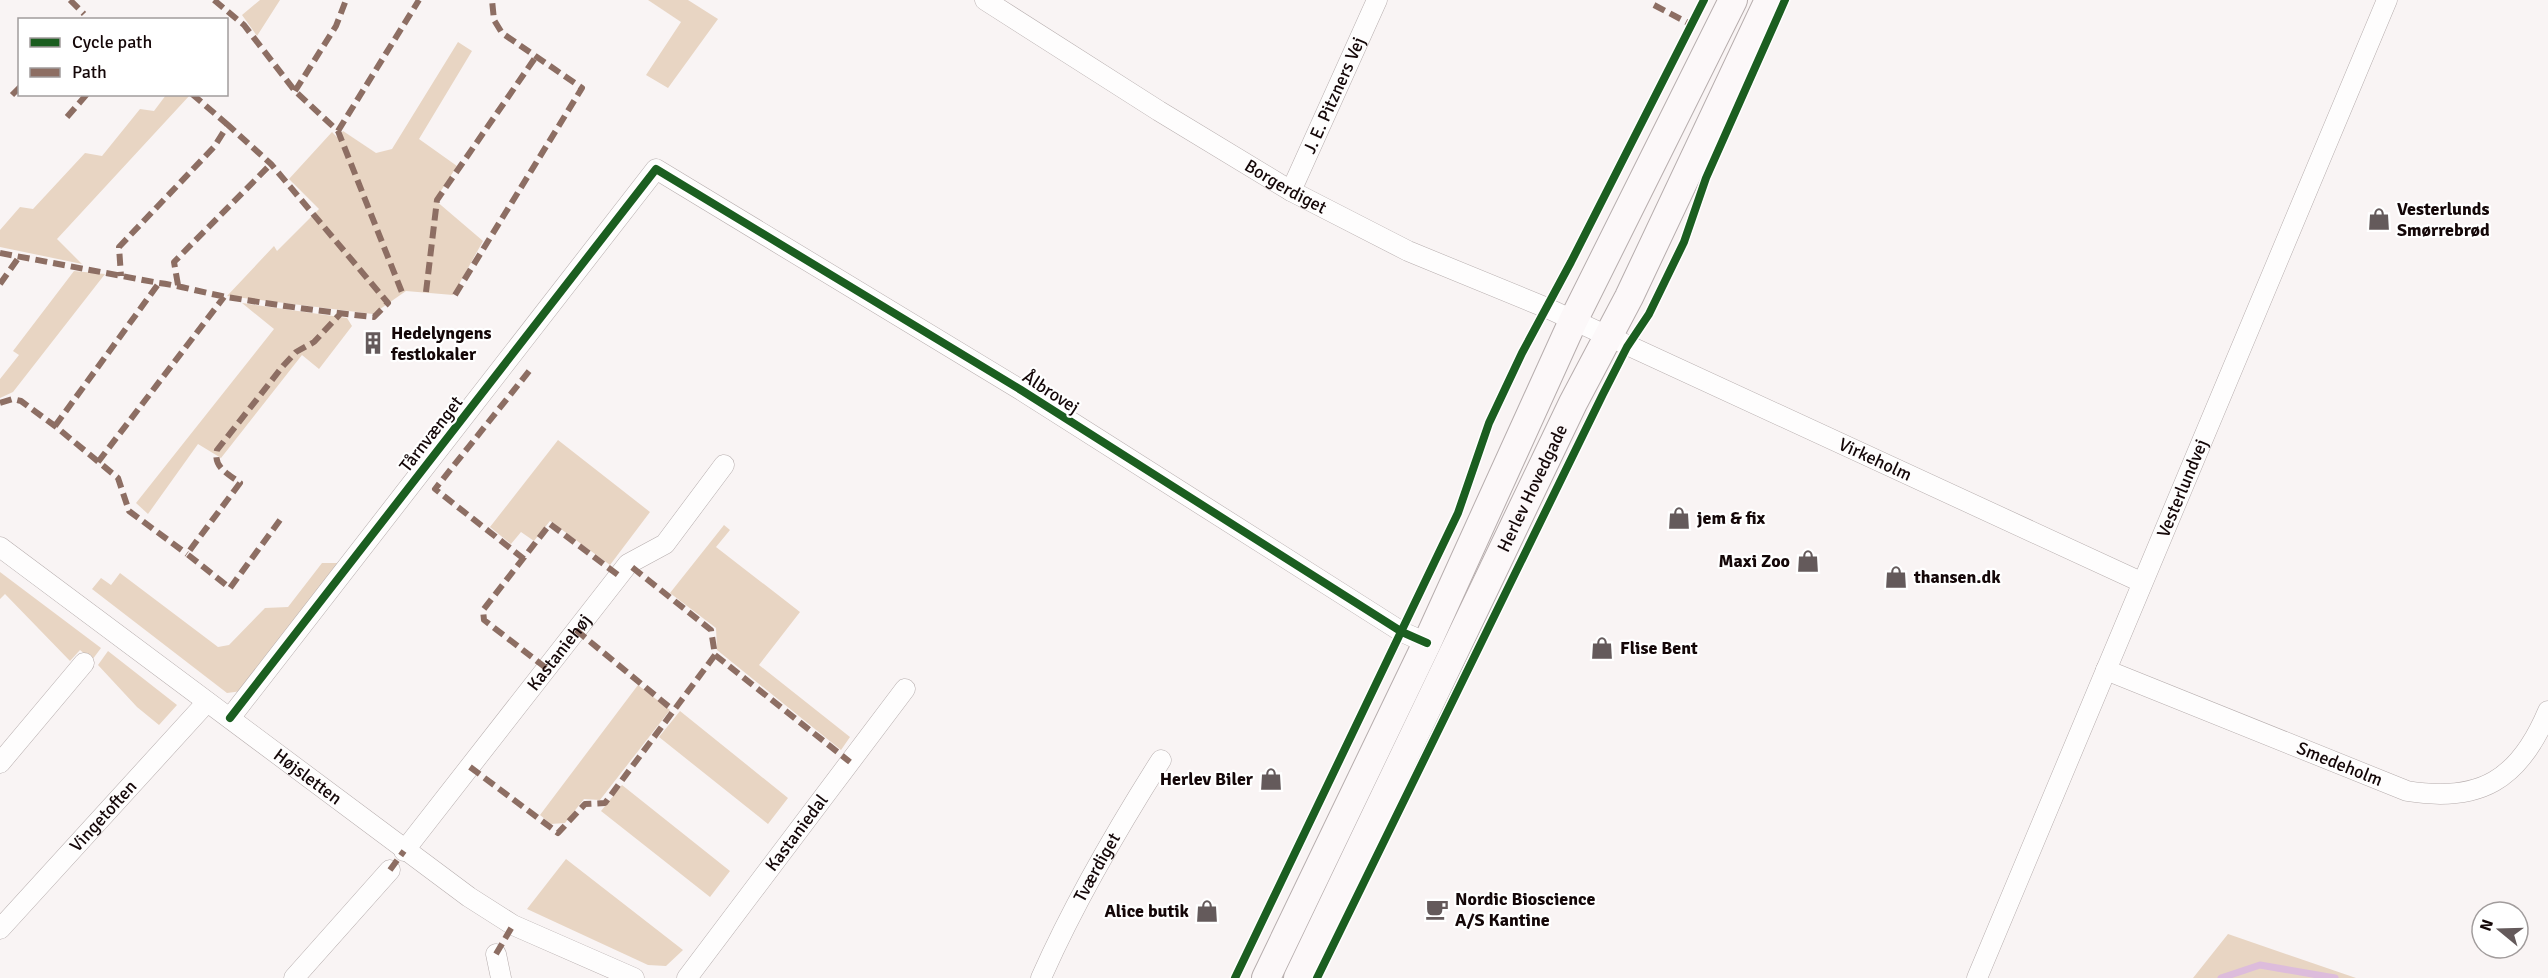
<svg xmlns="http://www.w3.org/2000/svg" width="2548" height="978" font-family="Signika,sans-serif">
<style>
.green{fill:#e8d5c3}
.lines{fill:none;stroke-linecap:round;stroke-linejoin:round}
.stream{stroke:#ddbcdc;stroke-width:7}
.minor-casing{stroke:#b6adad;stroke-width:21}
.secondary-casing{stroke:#b6adad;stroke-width:30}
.minor{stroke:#fefdfd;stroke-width:20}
.secondary{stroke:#fcf8f9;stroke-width:28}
.quiet{stroke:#8d6e63;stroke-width:6;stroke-dasharray:12 6;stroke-linecap:butt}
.cycleway-casing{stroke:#fff;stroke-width:11}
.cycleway{stroke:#1b5e20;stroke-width:8}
.labels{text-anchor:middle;stroke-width:4.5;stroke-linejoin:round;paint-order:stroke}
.street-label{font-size:18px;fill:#140708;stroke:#fff}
.poi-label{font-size:18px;font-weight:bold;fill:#140708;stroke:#fff;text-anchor:start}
</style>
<rect width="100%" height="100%" fill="#f9f4f4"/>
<path class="green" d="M260,0H280L257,36L242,15Z
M648,0H688L718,19L668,88L646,75L681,22Z
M458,42L472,51L419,139L457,166L435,200L483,241L453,295L406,291L373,314L227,296L274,246L277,251L319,209L289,179L332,132L337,137L343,131L376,153L392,149Z
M166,95H190L57,239L82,264L0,247V230L20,207L33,209L85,153L102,156L140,109L154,111Z
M74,271L105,274L13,392L0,398V379L19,355L13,351Z
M242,303L347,318L352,326L319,369L302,355L221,458L198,444L148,514L136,503L274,329Z
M558,440L650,512L610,565L550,521L534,541L521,532L511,544L490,527Z
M724,525L730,530L716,547L800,612L759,665L850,737L841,750L717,650L716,628L670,593Z
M322,563H342L242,691L227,693L92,589L101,578L111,585L120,573L218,647L229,645L265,608L288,607Z
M0,572L101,648L92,660L80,650L70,661L5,594L0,599Z
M108,651L177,705L159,725L137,707L98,665Z
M638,685L670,710L600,800L584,799L565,823L551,824L540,815Z
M680,711L788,798L768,824L659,737Z
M622,785L730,871L710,897L601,811Z
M566,859L683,950L666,966L648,965L527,909Z
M2228,934L2356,978H2193Z"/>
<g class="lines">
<path class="stream" d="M2221,978L2260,965L2335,978"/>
<g class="minor-casing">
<g id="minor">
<path id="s1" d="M985,0L1159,111L1291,191L1408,251L1547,308L2141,582"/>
<path id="s2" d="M1291,191L1377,0"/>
<path id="s3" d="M0,547L469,897L513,925L634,978"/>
<path id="s4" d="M2106,670L2407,791C2480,803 2519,780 2548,711"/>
<path d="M230,718L656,169L1021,390L1402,632L1427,643"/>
<path d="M0,763L84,663"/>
<path id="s5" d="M404,851L628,564L665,544L724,465"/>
<path id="s6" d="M0,929L207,702"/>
<path d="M496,954L501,978"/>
<path d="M294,978L390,870"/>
<path id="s7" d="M687,978L905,689"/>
<path id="s8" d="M1041,978C1075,901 1116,831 1161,760"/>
<path id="s9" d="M1977,978L2387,0"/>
</g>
</g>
<g class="secondary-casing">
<g id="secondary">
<path d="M1266,978L1427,643L1573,321L1733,0"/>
<path id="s10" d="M1298,978L1573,403L1629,297L1769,0"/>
</g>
</g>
<use href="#minor" class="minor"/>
<use href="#secondary" class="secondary"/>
<path class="quiet" d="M70,0L84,14
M214,0L244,25L295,91L338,131L403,295
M1654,5L1692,25
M295,91L336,26L346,0
M192,94L228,125
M12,95L20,87
M67,117L87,94
M338,131L419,0
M0,253L159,283C182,286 204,293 227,297C276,305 325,312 374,317L388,303L271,164L228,125L214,147L119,247L121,276
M0,284L19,257
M178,285L174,262L271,164
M426,292L437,200L535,58
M455,295L582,88L502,33L494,20L492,0
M0,403L13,399L21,401L55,426L118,478L129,511L187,554
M55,426L159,283
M98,462L224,297
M280,520L230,588L187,554L240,483C227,473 213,467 217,450L283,366L296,352L314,342L341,313
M524,559L435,489L530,370
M576,630L673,710
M715,655L850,762
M546,668L484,620L483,610L550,524L618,575
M470,767L558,833L585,804L605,803L715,655L711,630L628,564
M390,870L404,851
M496,954L513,925"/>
<g class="cycleway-casing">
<path id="cycleway" d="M230,718L656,169L1021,390L1402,632L1427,643
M1235,978L1458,513L1489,423L1522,353L1571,262L1704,0
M1317,978L1603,394L1627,347L1649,314L1684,242L1706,178L1785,0"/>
</g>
<use href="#cycleway" class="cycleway"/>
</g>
<defs>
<g id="shop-bare" transform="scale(1.8)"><path d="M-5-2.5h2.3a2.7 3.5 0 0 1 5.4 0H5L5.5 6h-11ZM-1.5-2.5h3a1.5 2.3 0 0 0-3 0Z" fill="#645a5b" stroke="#fff" stroke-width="2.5" paint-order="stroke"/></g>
<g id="building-bare" transform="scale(1.8)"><path d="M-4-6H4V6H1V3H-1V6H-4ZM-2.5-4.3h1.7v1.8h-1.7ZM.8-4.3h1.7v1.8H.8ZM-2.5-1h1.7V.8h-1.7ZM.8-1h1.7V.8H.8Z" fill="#645a5b" stroke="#fff" stroke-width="2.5" paint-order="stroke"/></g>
<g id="cafe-bare" transform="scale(1.8)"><path d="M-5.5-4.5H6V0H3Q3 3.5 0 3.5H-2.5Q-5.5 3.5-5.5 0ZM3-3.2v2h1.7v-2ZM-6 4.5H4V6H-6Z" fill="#645a5b" stroke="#fff" stroke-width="2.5" paint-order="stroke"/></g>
</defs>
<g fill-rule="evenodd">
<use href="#shop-bare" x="2379" y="219"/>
<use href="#building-bare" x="373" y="343"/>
<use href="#shop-bare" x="1679" y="518"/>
<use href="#shop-bare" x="1808" y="561"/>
<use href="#shop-bare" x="1896" y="577"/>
<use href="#shop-bare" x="1602" y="648"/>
<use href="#shop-bare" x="1271" y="779"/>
<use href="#cafe-bare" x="1437" y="909"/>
<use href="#shop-bare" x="1207" y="911"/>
</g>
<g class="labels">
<g class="street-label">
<text dy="6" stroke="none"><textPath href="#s2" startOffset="105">J. E. Pitzners Vej</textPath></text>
<text dy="6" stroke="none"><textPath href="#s1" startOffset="354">Borgerdiget</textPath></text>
<text transform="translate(1051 392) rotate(33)" y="6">Ålbrovej</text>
<text transform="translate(431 434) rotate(-52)" y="6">Tårnvænget</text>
<text dy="6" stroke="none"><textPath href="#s1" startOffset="1004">Virkeholm</textPath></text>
<text dy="6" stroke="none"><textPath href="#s10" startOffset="543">Herlev Hovedgade</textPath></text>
<text dy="6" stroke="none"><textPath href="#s9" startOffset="531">Vesterlundvej</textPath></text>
<text dy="6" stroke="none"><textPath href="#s5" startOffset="252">Kastaniehøj</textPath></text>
<text dy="6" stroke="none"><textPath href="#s4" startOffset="252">Smedeholm</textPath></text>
<text dy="6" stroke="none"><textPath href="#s3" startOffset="384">Højsletten</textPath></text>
<text dy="6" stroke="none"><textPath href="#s6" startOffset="153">Vingetoften</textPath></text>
<text dy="6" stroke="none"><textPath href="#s7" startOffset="182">Kastaniedal</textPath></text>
<text dy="6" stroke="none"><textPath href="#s8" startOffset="124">Tværdiget</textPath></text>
</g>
<g class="poi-label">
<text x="2397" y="215">Vesterlunds<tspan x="2397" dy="21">Smørrebrød</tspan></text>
<text x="391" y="339">Hedelyngens<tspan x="391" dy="21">festlokaler</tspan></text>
<text x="1697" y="524">jem &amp; fix</text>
<text x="1790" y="567" text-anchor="end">Maxi Zoo</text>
<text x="1914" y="583">thansen.dk</text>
<text x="1620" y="654">Flise Bent</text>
<text x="1253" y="785" text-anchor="end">Herlev Biler</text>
<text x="1455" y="905">Nordic Bioscience<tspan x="1455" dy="21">A/S Kantine</tspan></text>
<text x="1189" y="917" text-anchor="end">Alice butik</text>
</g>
</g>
<rect x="18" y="18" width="210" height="78" fill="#ffffff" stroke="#a19c9c" stroke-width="1.5"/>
<rect x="30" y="38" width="30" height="9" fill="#1b5e20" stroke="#a19c9c" stroke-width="1.5"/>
<text x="72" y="48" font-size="18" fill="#140708">Cycle path</text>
<rect x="30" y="68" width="30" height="9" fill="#8d6e63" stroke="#a19c9c" stroke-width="1.5"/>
<text x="72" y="78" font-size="18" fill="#140708">Path</text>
<g transform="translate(2500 930) rotate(289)"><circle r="28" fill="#ffffff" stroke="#a19c9c" stroke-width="1.5"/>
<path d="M0-4.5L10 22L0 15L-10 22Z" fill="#645a5b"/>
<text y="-9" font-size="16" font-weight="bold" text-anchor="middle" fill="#140708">N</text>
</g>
</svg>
